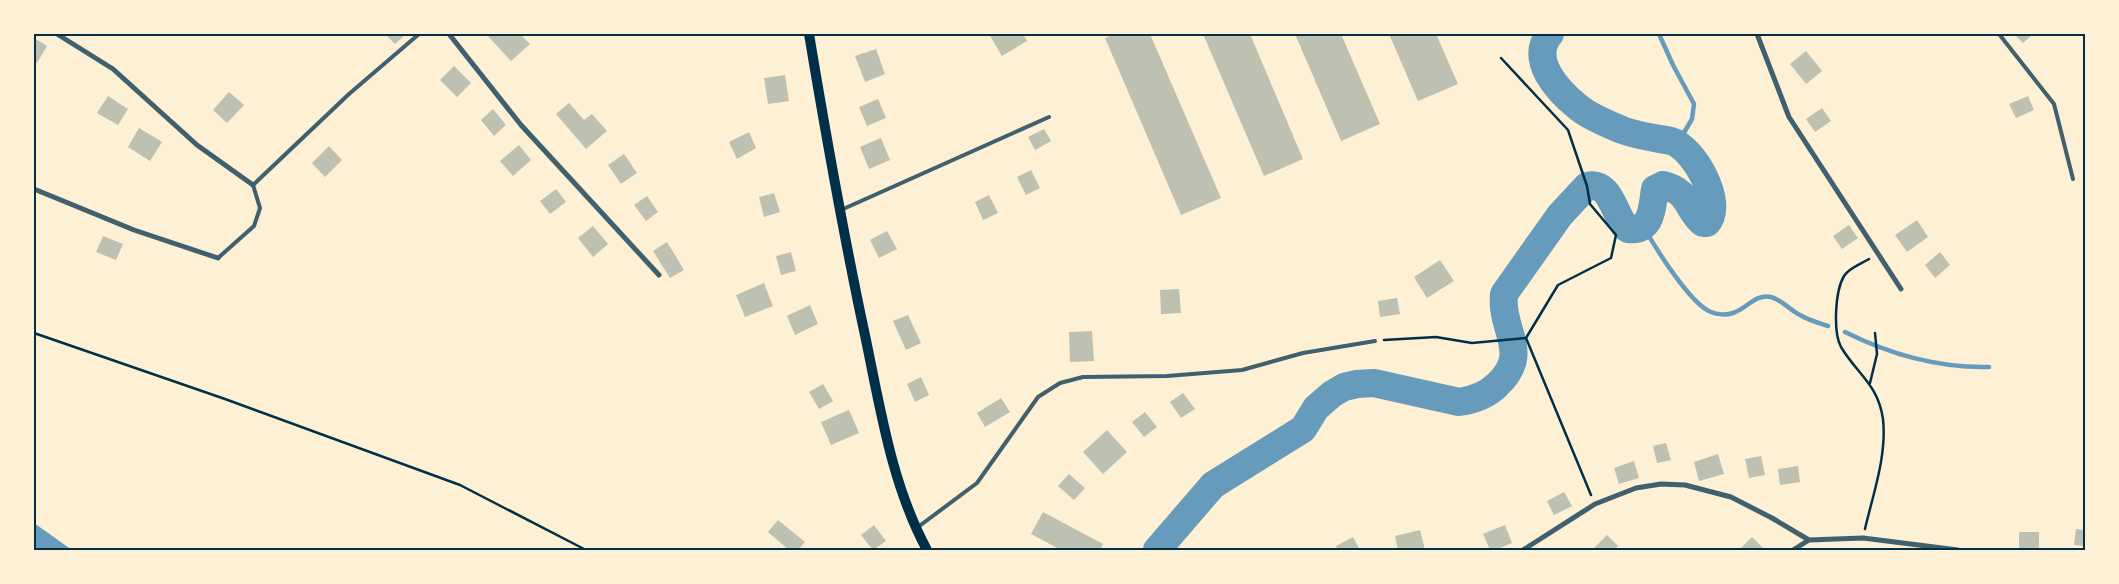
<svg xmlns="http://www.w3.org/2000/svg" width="2119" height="584" font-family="'Nunito Sans',sans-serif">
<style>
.water{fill:#669bbc}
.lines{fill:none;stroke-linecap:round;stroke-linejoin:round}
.stream{stroke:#669bbc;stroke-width:4.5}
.river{stroke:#669bbc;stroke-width:28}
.building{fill:#bec0b2}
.path{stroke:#003049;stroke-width:2.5}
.service{stroke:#3f606c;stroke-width:4}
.minor{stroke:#3f606c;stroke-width:5}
.secondary{stroke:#003049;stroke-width:10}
.neatline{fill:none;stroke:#003049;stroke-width:2}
</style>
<rect width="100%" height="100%" fill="#fdf0d5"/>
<path class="water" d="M34,523L72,550H34Z"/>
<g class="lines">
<path class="stream" d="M1659,34L1673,65L1694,104L1692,119L1678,143
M1643,226C1655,247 1690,304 1711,312C1717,315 1727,315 1733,313C1748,308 1754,294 1771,297C1782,300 1790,310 1800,315C1808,320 1819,323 1828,326
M1845,332C1891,355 1937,368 1989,367"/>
<path class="river" d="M1157,550L1213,485L1303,429L1316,408L1332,394L1344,387L1357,384L1374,383L1459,402C1473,400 1487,395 1497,385C1532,353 1500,331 1504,294L1560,215L1587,186C1612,180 1614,218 1628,229C1653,232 1652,206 1655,189L1663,185C1690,191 1687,211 1703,223H1707C1725,203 1693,147 1671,141C1655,138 1638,136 1622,130C1610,125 1588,116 1578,107C1558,91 1528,59 1550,34"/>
</g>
<path class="building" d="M385,34H406L395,44Z
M486,34H520L530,44L511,61Z
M989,34H1023L1027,41L1002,56Z
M1115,34H1150L1221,198L1181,215L1105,38Z
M1203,34H1250L1303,159L1264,176Z
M1295,34H1341L1380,124L1341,141Z
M1389,34H1436L1458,84L1418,101Z
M2014,34H2033L2023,43Z
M34,38L47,46L37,63L34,61Z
M876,49L885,74L865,82L855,56Z
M1806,51L1822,71L1806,84L1790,64Z
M454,66L471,83L457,97L440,80Z
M785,75L789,101L768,104L764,78Z
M229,92L244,105L227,123L213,110Z
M108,96L128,109L118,125L97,113Z
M2028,96L2034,110L2016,118L2009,104Z
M878,99L886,118L867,126L859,107Z
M569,103L584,120L592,114L607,131L586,149L556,114Z
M1822,108L1831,121L1815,132L1806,119Z
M493,109L506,125L494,136L481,120Z
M139,128L162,142L150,161L128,147Z
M1044,129L1051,141L1035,150L1028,137Z
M749,132L756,148L737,159L729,142Z
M881,138L890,160L869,169L860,147Z
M519,145L531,160L513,176L500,161Z
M329,146L342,160L325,177L312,163Z
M624,154L637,173L621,184L608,165Z
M1031,170L1040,188L1026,195L1017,177Z
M556,189L566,202L550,214L540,201Z
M774,193L780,212L764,217L759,197Z
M989,195L998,213L983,220L975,202Z
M647,196L658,212L646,221L634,205Z
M1917,220L1928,237L1907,252L1895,235Z
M1849,225L1858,238L1842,249L1833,236Z
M593,226L608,244L593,257L578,238Z
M887,231L897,249L879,258L870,240Z
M103,236L123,244L116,260L96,252Z
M667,242L684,270L670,278L653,251Z
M791,252L796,271L781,275L776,256Z
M1940,252L1950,265L1935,278L1925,265Z
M1440,260L1454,281L1427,298L1414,277Z
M764,283L773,306L745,317L736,295Z
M1179,289L1181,313L1161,314L1160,290Z
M1397,298L1400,314L1380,317L1378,301Z
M810,305L818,324L795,335L787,316Z
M908,315L921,343L906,350L893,321Z
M1092,331L1094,361L1070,362L1069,332Z
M921,377L929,395L915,402L907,384Z
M823,384L833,401L819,409L809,392Z
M1183,393L1195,409L1181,418L1170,402Z
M1001,398L1010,412L985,427L977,413Z
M849,410L859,433L831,445L821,422Z
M1145,412L1157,427L1144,437L1132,422Z
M1107,430L1127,452L1103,474L1083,452Z
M1666,443L1671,460L1657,463L1653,446Z
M1718,454L1724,474L1699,481L1694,462Z
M1761,456L1765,475L1749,478L1745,459Z
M1634,461L1639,478L1619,484L1614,468Z
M1798,466L1800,482L1780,485L1778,469Z
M1069,474L1085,488L1074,500L1058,486Z
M1564,492L1572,506L1554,515L1547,501Z
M1043,512L1103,544L1100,550H1061L1031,534Z
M778,520L805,542L798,550H789L768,532Z
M874,525L886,541L873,550L861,535Z
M1505,525L1512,543L1495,550H1490L1483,534Z
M2076,529L2085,530V546L2074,545Z
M1420,530L1425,550H1398L1395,536Z
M2019,532H2039V548H2019Z
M1607,535L1618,546L1614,550H1592Z
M1353,537L1360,550H1338L1336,546Z
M1752,537L1765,550H1742L1740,549Z"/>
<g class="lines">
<path class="path" d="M1501,58L1568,130L1587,186L1590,204L1616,235L1611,258L1558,285L1526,338
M34,333L225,399L460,485L586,550
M1384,340L1436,337L1472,343L1526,338L1591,495
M1870,383L1877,354L1875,333
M1865,529C1873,494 1887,456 1883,419C1878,384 1857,374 1841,347C1833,332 1835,291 1844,276C1849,268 1861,264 1869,259"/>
<path class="service" d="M1999,34L2054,104L2073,179
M841,210L1049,117
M218,258L254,226L260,208L253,185L349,94L419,34
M918,527L977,483L1038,397L1060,383L1083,377L1167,376L1242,370L1303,353L1375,341"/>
<path class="minor" d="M57,34L113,69L197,145L253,185
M449,34L521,125L659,275
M1757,34L1789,117L1901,289
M34,189L134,230L218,258
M1523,550L1595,504L1636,488L1661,484L1685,485L1731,497L1772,518L1809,540L1863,538L1958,550
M1793,550L1809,540"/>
<path class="secondary" d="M809,34C826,136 844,238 866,340C881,412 892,485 927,550"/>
</g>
<rect width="2119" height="584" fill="none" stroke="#fdf0d5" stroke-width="70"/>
<rect x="35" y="35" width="2049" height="514" class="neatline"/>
</svg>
